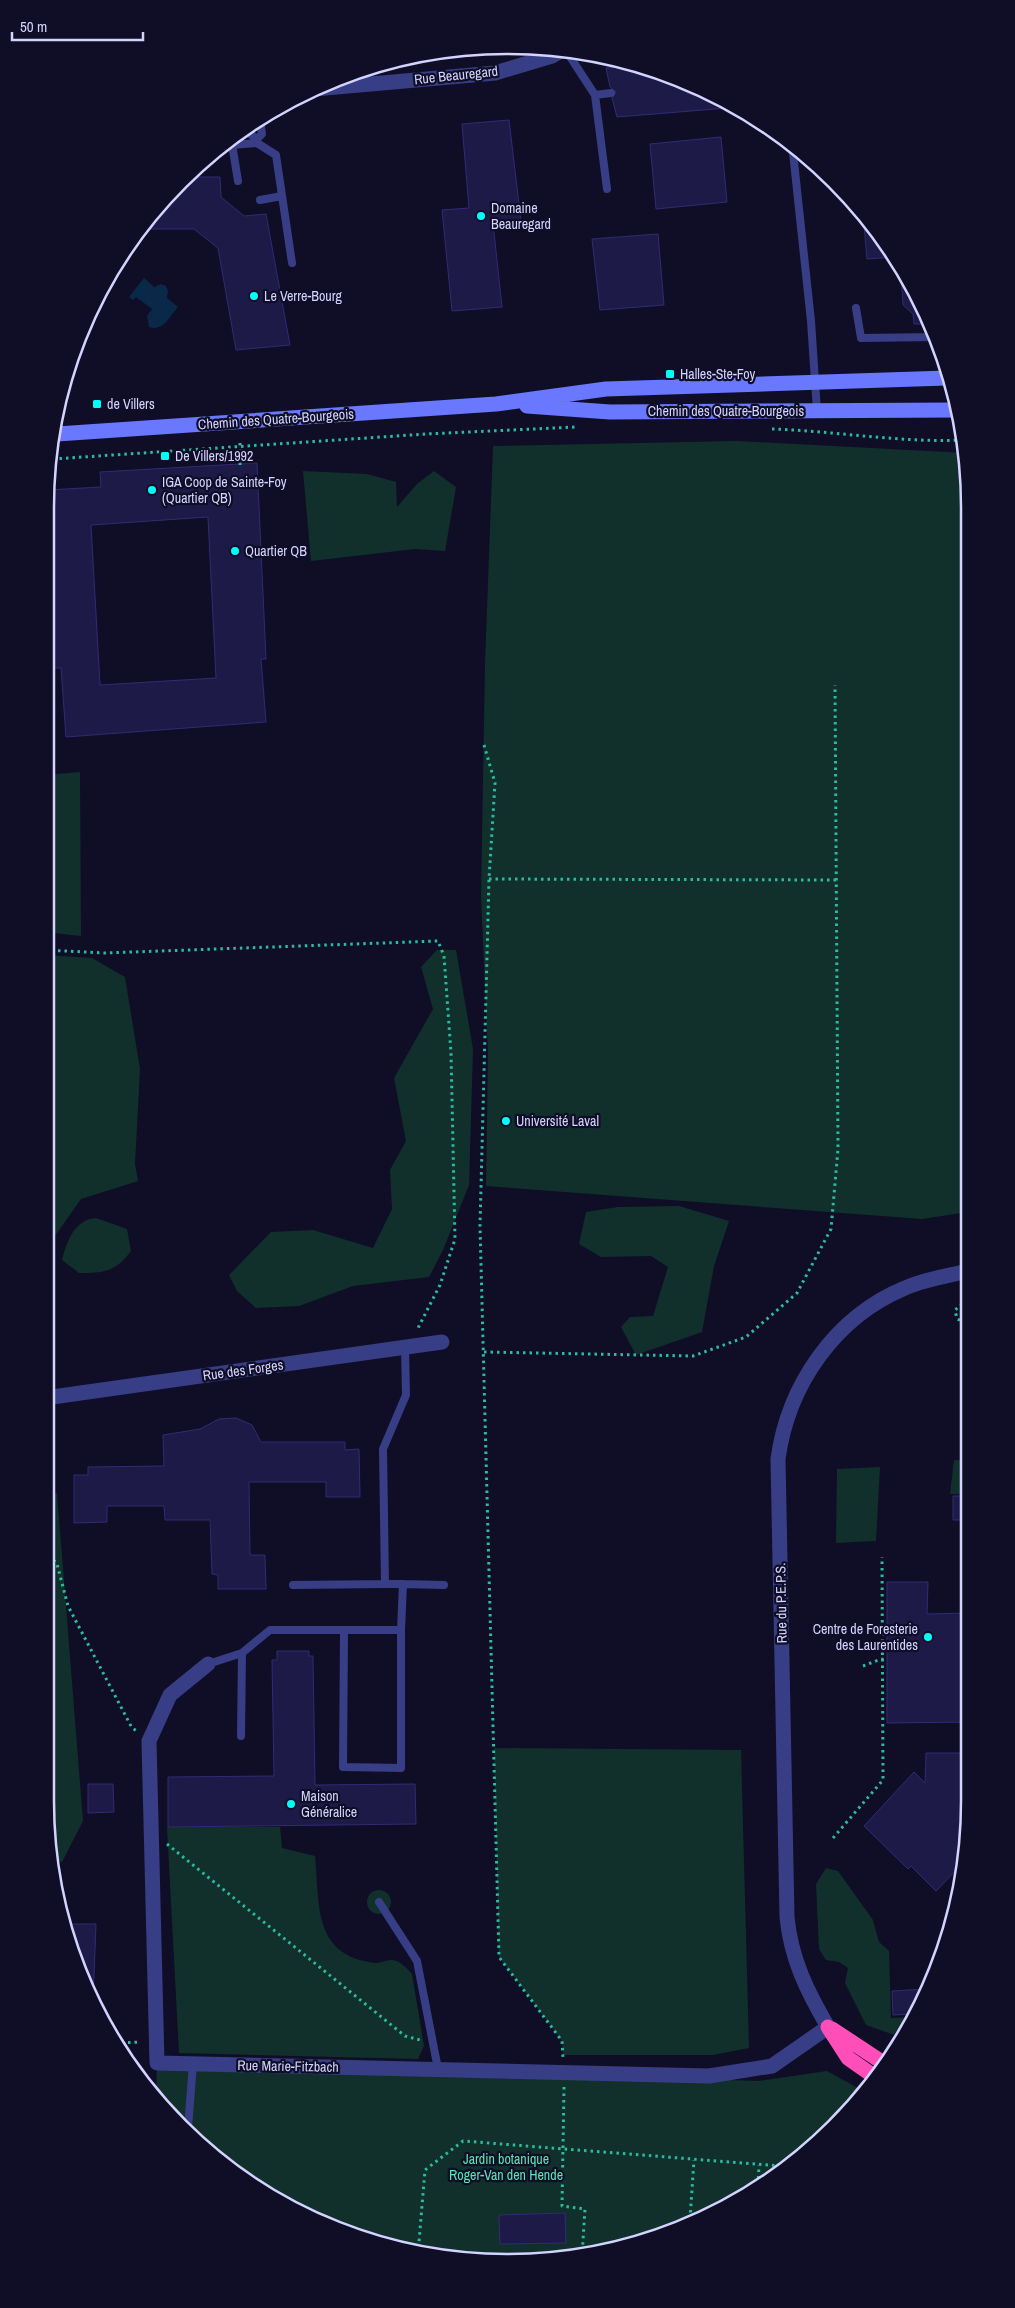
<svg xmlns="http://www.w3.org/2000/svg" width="1015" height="2308" font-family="'Archivo Narrow',sans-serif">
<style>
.green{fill:#11302b}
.water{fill:#0a2949}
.building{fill:#1e1a48;stroke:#312b74;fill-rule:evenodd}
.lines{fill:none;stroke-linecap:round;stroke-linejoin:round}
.path{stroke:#2bbba1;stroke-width:3;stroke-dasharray:2.5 4;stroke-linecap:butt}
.lane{stroke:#383e86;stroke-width:8}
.street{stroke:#383e86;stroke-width:15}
.secondary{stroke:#6a78ff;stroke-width:15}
.highway{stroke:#ff4eb8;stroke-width:15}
.poi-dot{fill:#00fef9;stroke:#0f0e26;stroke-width:2}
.labels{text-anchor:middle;stroke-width:4.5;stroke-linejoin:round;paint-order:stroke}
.street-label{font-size:14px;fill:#d3d3ff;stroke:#0f0e26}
.poi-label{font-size:14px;fill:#d3d3ff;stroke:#0f0e26;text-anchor:start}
.park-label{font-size:14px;fill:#5be3b1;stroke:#0f0e26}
.rim{fill:none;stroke:#d3d3ff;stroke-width:2.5}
</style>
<rect width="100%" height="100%" fill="#0f0e26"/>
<path class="green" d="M736,441L966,453L968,1212L922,1219L486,1186L488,1052L481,897L485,664L493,446Z
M303,471L367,474L396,482L397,507L417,484L434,471L456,487L445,551L415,549L311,561Z
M80,772L81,936L45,932V775Z
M437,950H456L473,1049L469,1185L443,1250L429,1277L353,1286L299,1306L256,1308L237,1291L229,1275L271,1232L313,1230L373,1248L392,1209L390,1170L406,1141L394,1078L433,1009L421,967Z
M45,955L92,958L125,977L140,1069L135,1164L138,1181L81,1199L45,1250Z
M679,1206L729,1221L714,1266L702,1332L636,1355L621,1327L630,1317L653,1316L668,1267L651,1256L601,1257L579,1244L586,1212L618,1207Z
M96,1218L127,1229L131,1251C116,1272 103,1273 79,1273L62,1260C67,1241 74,1220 96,1218Z
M954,1460L969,1461V1494H950Z
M880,1467L876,1541L836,1543L837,1469Z
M57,1493L83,1821L62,1862L55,1859L45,1800V1494Z
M494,1748L741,1750L749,2048L713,2055H563L562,2041L499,1957Z
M167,1827H280L282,1848L315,1856C320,1905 312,1956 376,1963C381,1963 385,1960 391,1960C399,1960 407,1968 412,1974L424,2046L418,2059L179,2053Z
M826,1868L838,1871L873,1920L879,1942L889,1951L891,2018L915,2017L903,2038L866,2025L845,1983L848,1968L839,1962L826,1960L819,1949L816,1884Z
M367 1902a12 12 0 1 1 24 0a12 12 0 1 1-24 0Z
M157,2063L451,2070L758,2081L827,2071L865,2092L855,2105L738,2201L597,2254L507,2263L418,2254L277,2201L160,2105L156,2100Z"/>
<path class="water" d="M144,278L154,287L161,284L166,286L168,291L167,298L178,307C170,316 163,332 149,327L147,316L152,309L136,297L133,300L129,297Z"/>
<path class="building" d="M639,66L656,70L728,108L617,117L612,98L616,92L610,87L606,68Z
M509,120L521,221L493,223L502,307L452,311L442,210L469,208L462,124Z
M721,137L727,202L656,209L650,144Z
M187,177H220L221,197L244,216L266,214L290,345L236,350L218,248L194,229H141L160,202Z
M863,214L874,226L893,257L867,259Z
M658,234L664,305L600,310L592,239Z
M901,272L935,330L933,331L924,324H914L913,314L903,305Z
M257,463L266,659H261L266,722L66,737L61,668H53L45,536V507L48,490L101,487L100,472ZM208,517L216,678L100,685L91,525Z
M236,1418L252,1425L261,1442H345V1450L359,1449L360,1497H326V1482H249L250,1555H265L266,1589H218V1575L212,1574L210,1520H165L164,1506H107V1522L74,1523V1475H88V1467L164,1466L163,1435L200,1429L219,1419Z
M953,1496H969V1520H953Z
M887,1582H928L927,1614L969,1613L970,1722L887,1723Z
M277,1651H309V1656H313L315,1785L415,1784L416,1824L168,1827V1777L274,1776L272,1660H277Z
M926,1753H970V1800L959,1867L936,1891L911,1866L908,1869L864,1826L914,1772L925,1783Z
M88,1784H113L114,1812L88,1813Z
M65,1924H96L93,2001L70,1949Z
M927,1989L916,2014L893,2015L892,1991Z
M565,2213L566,2243L500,2244L499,2215Z"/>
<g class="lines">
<path class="path" d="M772,429C836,431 900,443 964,440
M53,459L426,434L576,427
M240,465V441
M484,745L495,783L489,879L480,1226L499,1957L562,2041L563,2058
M489,879L838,880
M45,950L105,953L438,941L444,956L451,1053L455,1239L440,1285L417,1330
M969,1303L961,1305L955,1310L957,1319L969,1324
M484,1352L693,1356L746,1337L797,1293L831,1229L838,1149L835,685
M45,1550L57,1564L68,1606L132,1728L137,1731
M863,1666L881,1659L887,1660
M833,1838L883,1780L882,1557
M167,1844L405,2036L420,2040
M115,2043L141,2042
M564,2087L562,2206L585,2209L582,2256
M758,2185L759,2165
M690,2219L694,2160
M418,2254L425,2170L463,2141L781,2166"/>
<path class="lane" d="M565,49L595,95L607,189
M595,95L611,93
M248,127L249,133L257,139V143L276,155L292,263
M257,139L262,134L260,119
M792,143L811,321L817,411
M232,144L238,181
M221,146L257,143
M260,200L282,196
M856,308L861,338L936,337
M403,1584L444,1585
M293,1585L385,1584
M344,1631L343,1767L401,1768V1630
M208,1664L242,1653L270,1630H401L403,1584H385L383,1449L406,1395L405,1347
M241,1736L242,1653
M379,1902L417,1961L438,2069
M188,2128L193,2064"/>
<path class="street" d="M314,89L495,73L552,56L564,49
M45,1398L442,1342
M208,1664L170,1695L149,1741L157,2063L709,2076L772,2066L828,2027C807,1991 791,1959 787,1917L778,1459C788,1385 835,1317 905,1288C925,1279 947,1276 968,1271"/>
<path class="secondary" d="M527,406L610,412L956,410
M57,434L496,404L606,389L947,378"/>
<path class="highway" d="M828,2027L848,2058L875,2077
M832,2029L885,2064"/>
</g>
<g class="poi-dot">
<circle cx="481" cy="216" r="5"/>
<circle cx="254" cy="296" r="5"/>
<rect x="665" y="369" width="10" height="10" rx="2.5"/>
<rect x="92" y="399" width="10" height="10" rx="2.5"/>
<rect x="160" y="451" width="10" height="10" rx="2.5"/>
<circle cx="152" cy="490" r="5"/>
<circle cx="235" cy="551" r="5"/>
<circle cx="506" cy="1121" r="5"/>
<circle cx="928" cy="1637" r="5"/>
<circle cx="291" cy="1804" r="5"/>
</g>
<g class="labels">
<g class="street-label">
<text transform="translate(456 75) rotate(-6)" y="5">Rue Beauregard</text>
<text x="726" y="416">Chemin des Quatre-Bourgeois</text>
<text transform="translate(276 419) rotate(-4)" y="5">Chemin des Quatre-Bourgeois</text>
<text transform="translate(243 1370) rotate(-8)" y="5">Rue des Forges</text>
<text transform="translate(781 1603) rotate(-91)" y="5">Rue du P.E.P.S.</text>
<text transform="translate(288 2066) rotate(1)" y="5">Rue Marie-Fitzbach</text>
</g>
<g class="poi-label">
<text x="491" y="213">Domaine<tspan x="491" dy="16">Beauregard</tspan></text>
<text x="264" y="301">Le Verre-Bourg</text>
<text x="680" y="379">Halles-Ste-Foy</text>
<text x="107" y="409">de Villers</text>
<text x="175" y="461">De Villers/1992</text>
<text x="162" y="487">IGA Coop de Sainte-Foy<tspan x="162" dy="16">(Quartier QB)</tspan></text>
<text x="245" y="556">Quartier QB</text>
<text x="516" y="1126">Université Laval</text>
<text x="918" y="1634" text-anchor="end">Centre de Foresterie<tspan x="918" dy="16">des Laurentides</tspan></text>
<text x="301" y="1801">Maison<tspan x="301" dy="16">Généralice</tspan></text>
</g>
<g class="park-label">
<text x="506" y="2164">Jardin botanique<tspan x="506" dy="16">Roger-Van den Hende</tspan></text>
</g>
</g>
<path d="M0 0H1015V2308H0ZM507 54H508A453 453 0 0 1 961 507V1801A453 453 0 0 1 508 2254H507A453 453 0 0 1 54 1801V507A453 453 0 0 1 507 54Z" fill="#0f0e26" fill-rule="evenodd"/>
<path class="rim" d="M507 54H508A453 453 0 0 1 961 507V1801A453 453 0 0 1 508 2254H507A453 453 0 0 1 54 1801V507A453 453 0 0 1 507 54Z"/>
<path d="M12 32v8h131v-8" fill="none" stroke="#d3d3ff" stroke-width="2.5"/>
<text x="20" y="32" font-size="15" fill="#d3d3ff" stroke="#0f0e26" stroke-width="4" paint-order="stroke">50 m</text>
</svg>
